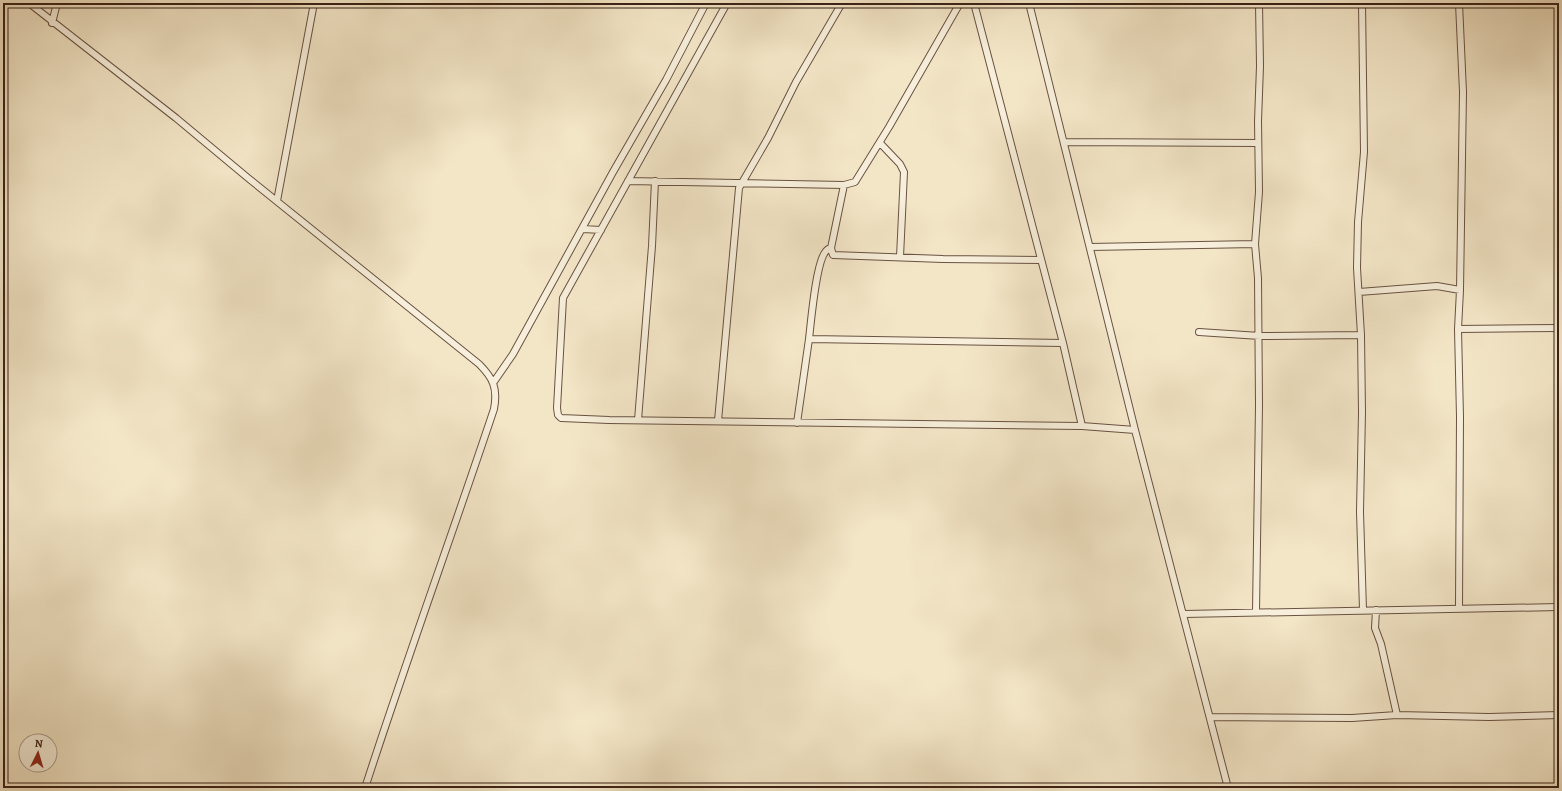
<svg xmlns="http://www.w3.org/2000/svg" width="1562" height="791" font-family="Alegreya,serif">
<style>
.park{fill:#b5c699;stroke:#787458}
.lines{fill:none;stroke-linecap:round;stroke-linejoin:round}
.minor-casing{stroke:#695242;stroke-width:8}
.minor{stroke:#f7efdb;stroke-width:6}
</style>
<rect width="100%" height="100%" fill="#f3e6c7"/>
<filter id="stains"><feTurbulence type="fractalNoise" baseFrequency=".005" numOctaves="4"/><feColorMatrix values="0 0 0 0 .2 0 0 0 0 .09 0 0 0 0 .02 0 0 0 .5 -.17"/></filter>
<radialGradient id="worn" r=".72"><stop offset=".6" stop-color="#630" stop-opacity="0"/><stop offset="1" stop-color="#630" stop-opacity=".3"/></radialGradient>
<path class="park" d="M1218,785L1219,788L1126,787Z"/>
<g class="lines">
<g class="minor-casing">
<path id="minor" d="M29,3L176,118L248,178L479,364C493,378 498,388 494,409C452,535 406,661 365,788
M727,3L563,298L557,408L558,415L561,418L609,420L1082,426L1135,430
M974,3L1063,343L1082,426
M1029,3L1135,430L1228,788
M1362,3L1364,152L1358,222L1357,268L1361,335L1362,412L1360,512L1363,610
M52,23L57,3
M1064,142L1258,143
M880,143L900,164L904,172L900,257
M628,181L844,185L855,182L889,127L960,3
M844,185L831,248L832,252L833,255L943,259L1041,260
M277,201L314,3
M583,229L601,230
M1090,247L1255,244
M1359,292L1437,286L1460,290
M1458,329L1559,328
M1199,332L1260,336L1361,335
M809,339C811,322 816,261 826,251C827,250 830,248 831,248
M1559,377V457
M493,383L513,354L613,172L666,80L706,3
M638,420L652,246L655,181
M718,421L739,188L768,138L796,82L842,3
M797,423L809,339L1063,343
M1459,608L1460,417L1458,329L1460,290L1463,92L1459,3
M1376,610L1375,628L1381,644L1397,715
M1256,612L1259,405L1258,278L1255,244L1259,192L1258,121L1260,66L1259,3
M1184,614L1559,607
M1210,717L1352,718L1397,715L1489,717L1559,715"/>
</g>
<use href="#minor" class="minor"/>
</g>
<rect width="1562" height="791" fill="none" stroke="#f3e6c7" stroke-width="16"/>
<rect x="4" y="4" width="1554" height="783" fill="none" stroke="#3b2116" stroke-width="2"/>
<rect x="8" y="8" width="1546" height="775" fill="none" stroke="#3b2116"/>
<g transform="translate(38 753) rotate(5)"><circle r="19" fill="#f7efdb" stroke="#ac9d8c"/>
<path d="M0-3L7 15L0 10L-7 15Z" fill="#8f2418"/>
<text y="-6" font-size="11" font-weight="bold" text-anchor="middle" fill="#3b2116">N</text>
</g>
<rect width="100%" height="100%" filter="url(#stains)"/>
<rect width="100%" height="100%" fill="url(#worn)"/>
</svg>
